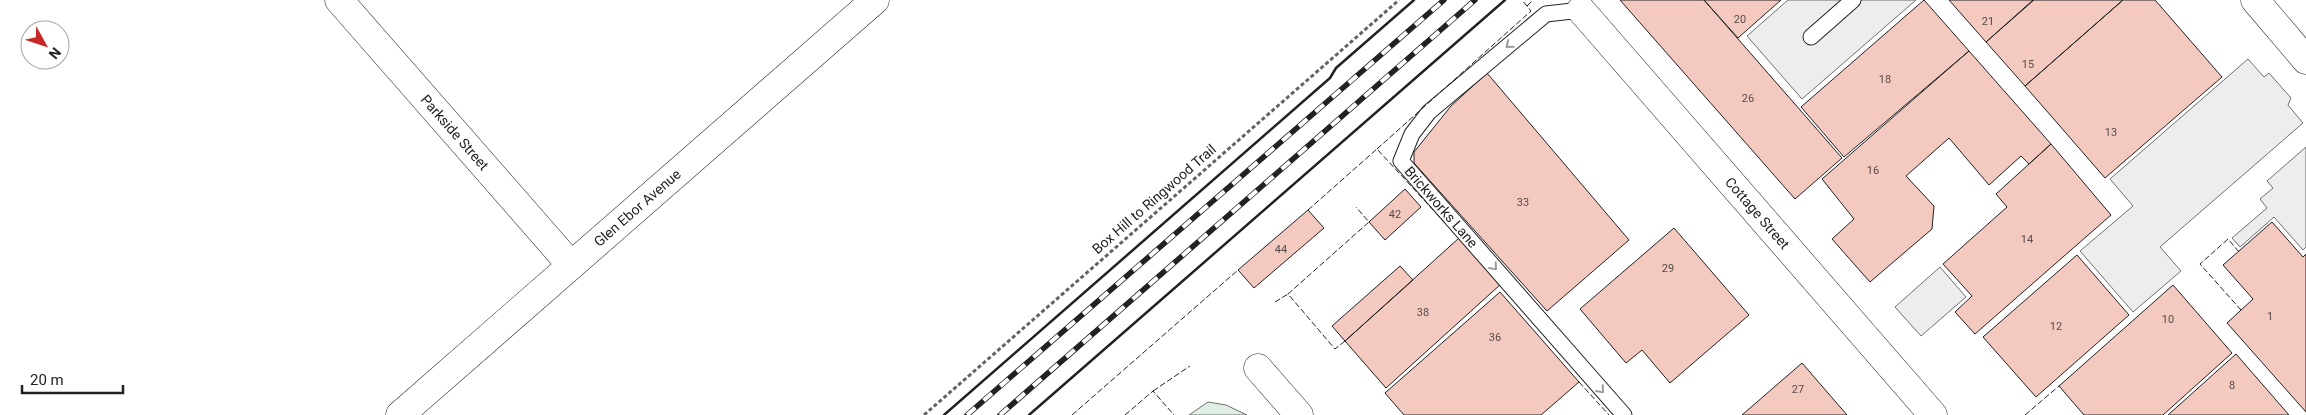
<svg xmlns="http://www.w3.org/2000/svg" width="2306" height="415" font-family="Roboto,sans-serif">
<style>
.green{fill:#e0efe3;stroke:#6f6f6f}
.parking{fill:#ededed;stroke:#6f6f6f}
.building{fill:#f3c9c0;stroke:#222}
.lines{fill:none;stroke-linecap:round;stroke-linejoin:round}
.lane-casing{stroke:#222;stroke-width:17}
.street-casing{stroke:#222;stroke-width:29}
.path{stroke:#646464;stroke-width:3;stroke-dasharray:4 2.5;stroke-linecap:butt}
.lane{stroke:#fff;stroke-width:15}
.street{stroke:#fff;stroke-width:28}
.rail-casing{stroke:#222;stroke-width:5.5}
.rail{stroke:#fff;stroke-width:4;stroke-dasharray:11;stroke-linecap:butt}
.fence{stroke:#222;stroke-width:1;stroke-dasharray:6 2.5;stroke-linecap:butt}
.wall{stroke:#222;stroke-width:2.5}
.oneway{stroke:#9c9c9c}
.labels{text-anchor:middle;stroke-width:4;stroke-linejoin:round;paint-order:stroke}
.number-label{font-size:11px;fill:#564c4a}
.street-label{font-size:14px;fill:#222;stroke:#fff}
</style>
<rect width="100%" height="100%" fill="#fff"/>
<path class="green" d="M1208,402L1226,405L1247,415H1189Z"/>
<path class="parking" d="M1788,0H1916L1802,99L1747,36Z
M2248,59L2264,77L2269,73L2291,98L2288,105L2303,123L2160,247L2181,271L2133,312L2080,251L2133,206L2110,179Z
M2306,147V247L2303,250L2274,217L2240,247L2232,238L2267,208L2260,199L2273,188L2267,181Z
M1940,267L1966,297L1921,336L1895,307Z"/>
<path class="building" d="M1620,0H1704L1842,158L1795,199Z
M1704,0H1781L1738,38Z
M1924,0L1969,51L1844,157L1801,107Z
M1949,0H2033L1986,42Z
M2034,0H2123L2025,86L1986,42Z
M2123,0H2155L2222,77L2105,178L2025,86Z
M1969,51L2051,144L2029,164L2021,156L1989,185L1949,138L1906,176L1934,206L1932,229L1870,282L1832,239L1854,219L1822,179Z
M1487,73L1629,240L1547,311L1414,163V152L1451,106Z
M2051,144L2111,215L1975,334L1955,312L1972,296L1943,264L2007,207L1996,194Z
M1405,189L1421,207L1385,240L1369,222Z
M1308,210L1324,228L1254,288L1238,270Z
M2272,222L2303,257L2306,254V412L2227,323L2253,299L2223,265Z
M1674,228L1749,315L1670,383L1642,350L1626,363L1580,309Z
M1459,238L1501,284L1386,388L1345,341Z
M2077,255L2129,315L2036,397L1983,337Z
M1400,266L1413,280L1345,341L1332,326Z
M2173,285L2232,353L2163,415H2084L2059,386Z
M1500,292L1579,382L1541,415H1404L1385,393Z
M2236,354L2289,415H2168Z
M1802,363L1847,415H1742Z"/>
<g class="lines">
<g class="lane-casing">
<g id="lane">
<path id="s1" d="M1581,10L1546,14L1429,112L1412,134L1401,161L1624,415"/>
<path d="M1811,37L1853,0"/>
</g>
</g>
<g class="street-casing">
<g id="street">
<path id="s2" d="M339,0L571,265"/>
<path d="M2255,0L2306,60"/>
<path id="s3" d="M1581,10L1933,415"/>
<path d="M1258,368L1299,415"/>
<path id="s4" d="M400,415L875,0"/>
</g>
</g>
<path class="path" d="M924,415L1399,0"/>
<use href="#lane" class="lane"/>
<use href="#street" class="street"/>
<g class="rail-casing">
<path id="rail" d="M967,415L1444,0
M1000,415L1475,0"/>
</g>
<use href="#rail" class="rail"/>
<path class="fence" d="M1527,6L1533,0
M1377,149L1531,11L1522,0
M1308,210L1377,149L1446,224
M2239,252L2228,239L2200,264L2241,310
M1275,302L1288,294
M1345,341L1335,349L1288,294L1369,222L1356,207
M1579,382L1609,415
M1153,391L1190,366
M1072,415L1238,270
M1125,415L1153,391L1174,415
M2025,415L2059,386"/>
<path class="wall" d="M944,415L1330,78L1336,68L1414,0
M1029,415L1505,0"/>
</g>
<defs><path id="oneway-chevron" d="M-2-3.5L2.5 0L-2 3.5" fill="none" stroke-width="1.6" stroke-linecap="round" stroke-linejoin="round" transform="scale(1.25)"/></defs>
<g class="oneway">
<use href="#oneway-chevron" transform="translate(1509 45) rotate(140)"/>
<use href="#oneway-chevron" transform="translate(1494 267) rotate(49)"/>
<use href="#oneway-chevron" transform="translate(1601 390) rotate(49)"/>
</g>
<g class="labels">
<g class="number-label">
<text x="1740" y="23">20</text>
<text x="1988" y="25">21</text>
<text x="2028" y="68">15</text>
<text x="1885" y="83">18</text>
<text x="1748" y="102">26</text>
<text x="2111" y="136">13</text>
<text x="1873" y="174">16</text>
<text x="1523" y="206">33</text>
<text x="1395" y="218">42</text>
<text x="2027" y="243">14</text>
<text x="1281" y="253">44</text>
<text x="1668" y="272">29</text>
<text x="1423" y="316">38</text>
<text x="2270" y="320">1</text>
<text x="2168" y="323">10</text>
<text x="2056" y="330">12</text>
<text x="1495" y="341">36</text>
<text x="2232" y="389">8</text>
<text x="1798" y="393">27</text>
</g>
<g class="street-label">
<text dy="5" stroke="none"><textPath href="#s2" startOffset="176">Parkside Street</textPath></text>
<text transform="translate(1154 199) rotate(-41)" y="5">Box Hill to Ringwood Trail</text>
<text dy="5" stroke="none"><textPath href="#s1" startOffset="306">Brickworks Lane</textPath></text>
<text dy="5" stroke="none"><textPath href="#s4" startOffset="315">Glen Ebor Avenue</textPath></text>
<text dy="5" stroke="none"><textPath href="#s3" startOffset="269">Cottage Street</textPath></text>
</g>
</g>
<g transform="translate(45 45) rotate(130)"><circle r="24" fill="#ffffff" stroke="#a7a7a7"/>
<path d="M0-4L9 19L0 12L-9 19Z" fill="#c62828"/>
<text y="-8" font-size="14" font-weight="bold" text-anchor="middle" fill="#222222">N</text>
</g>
<path d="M22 385v8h101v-8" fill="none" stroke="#222222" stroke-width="2.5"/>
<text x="30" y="385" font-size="15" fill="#222222" stroke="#ffffff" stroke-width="4" paint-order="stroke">20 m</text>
</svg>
